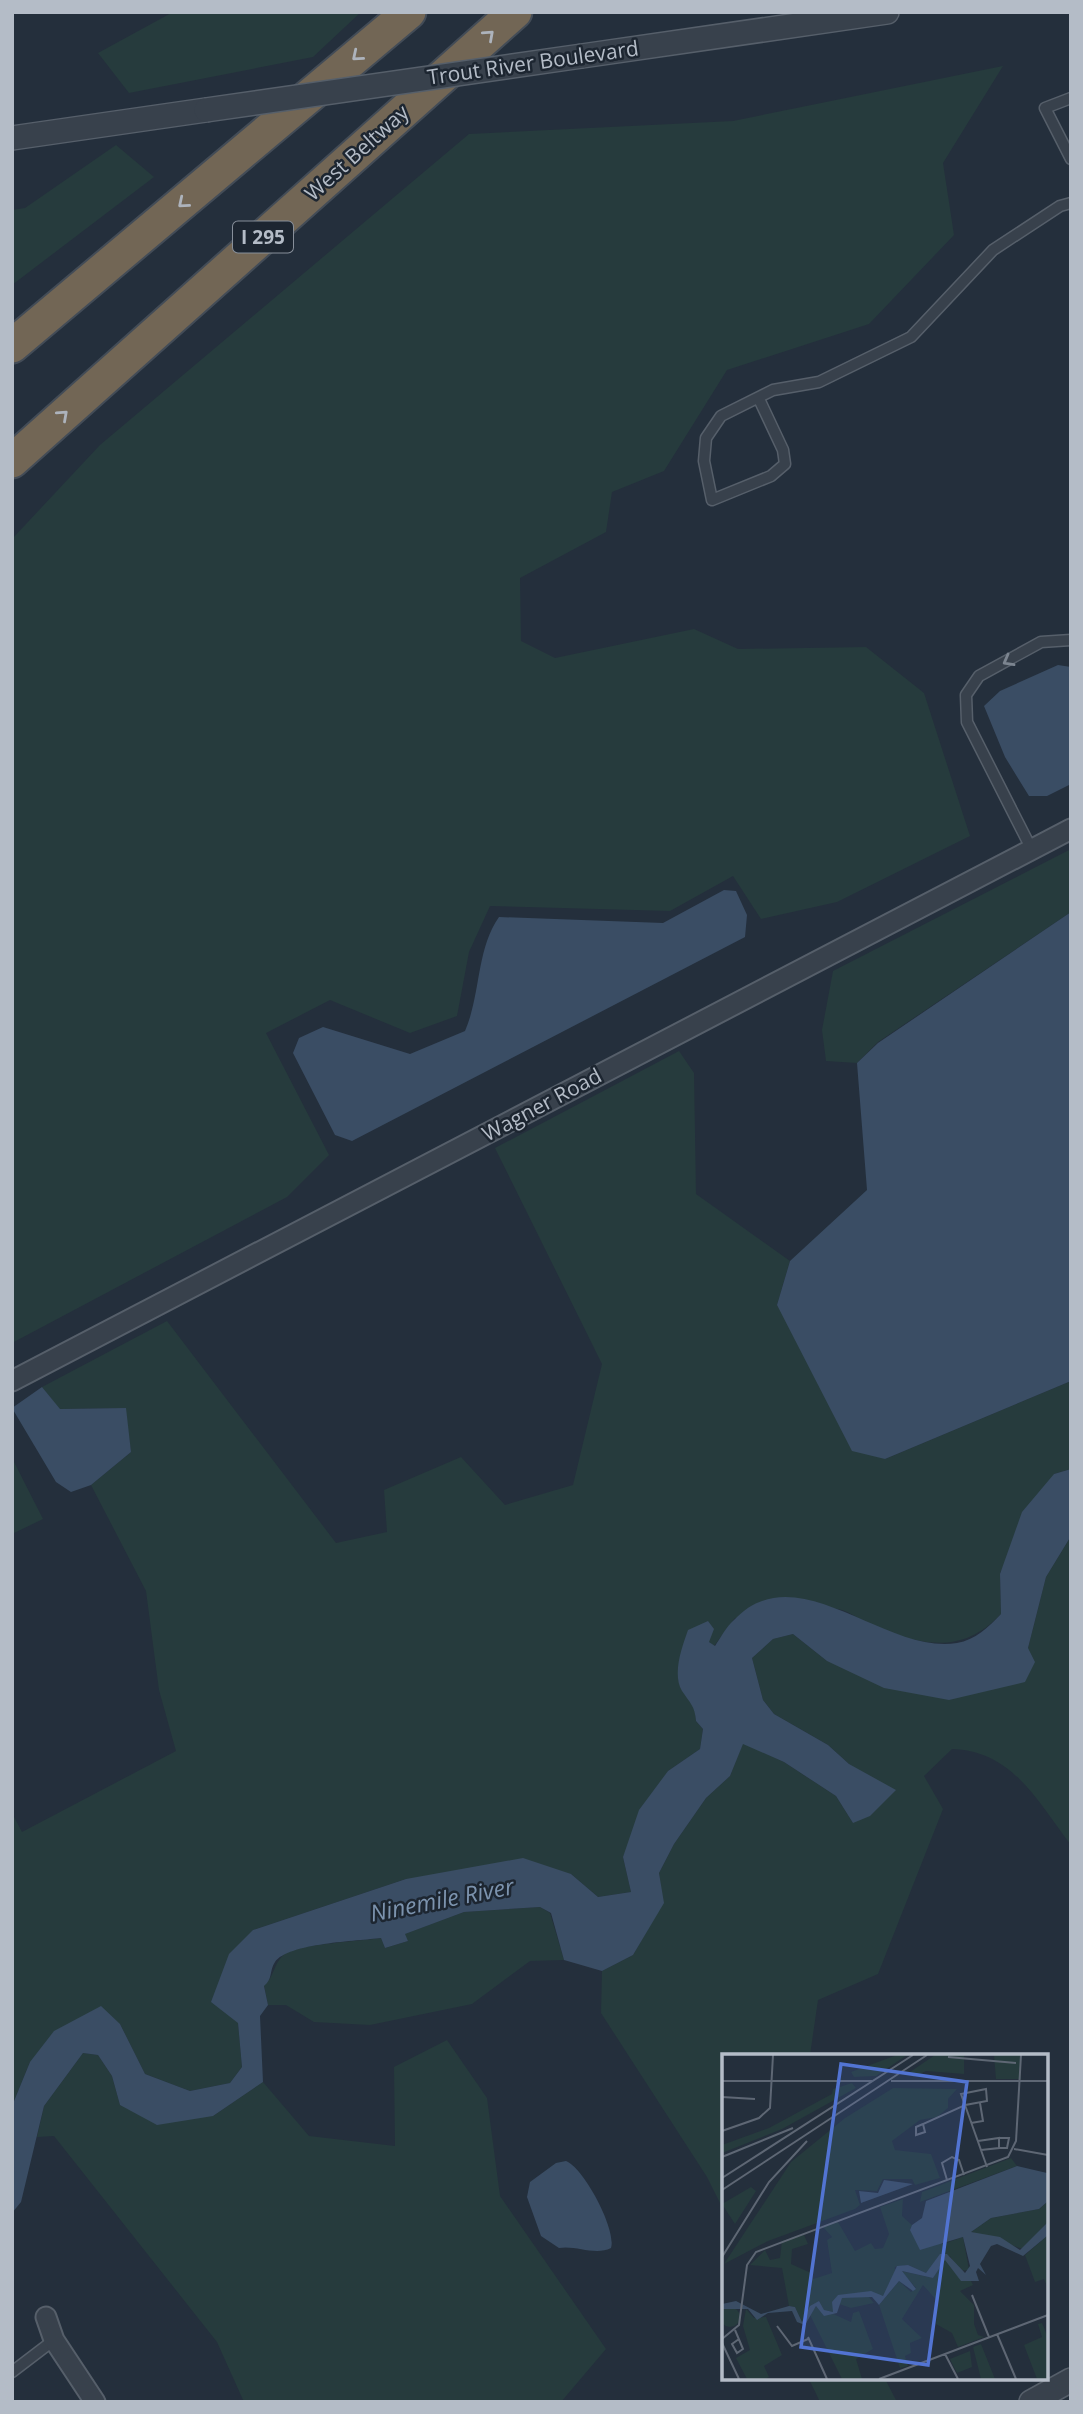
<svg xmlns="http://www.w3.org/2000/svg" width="1083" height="2414" font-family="'Open Sans',sans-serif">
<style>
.green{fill:#263b3d}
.water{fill:#3a4d64}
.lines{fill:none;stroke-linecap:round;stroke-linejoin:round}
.service-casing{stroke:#565f6a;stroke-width:13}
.minor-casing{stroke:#565f6a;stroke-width:23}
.tertiary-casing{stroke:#565f6a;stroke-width:26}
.motorway-casing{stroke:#434c57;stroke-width:37}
.service{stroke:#38414c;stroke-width:10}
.minor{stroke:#38414c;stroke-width:19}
.tertiary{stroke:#38414c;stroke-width:23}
.motorway{stroke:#726655;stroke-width:33}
.tertiary-bridge-casing{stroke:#565f6a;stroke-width:26;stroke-linecap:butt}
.tertiary-bridge{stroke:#38414c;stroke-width:23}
.oneway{stroke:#adb3bc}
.oneway2{stroke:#7c8590}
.labels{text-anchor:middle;stroke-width:5;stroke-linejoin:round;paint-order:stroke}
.shield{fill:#1d2631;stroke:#878f9a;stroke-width:2}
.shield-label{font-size:19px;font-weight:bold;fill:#b4bcc7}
.street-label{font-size:21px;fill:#b4bcc7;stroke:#1d2631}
.water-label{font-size:23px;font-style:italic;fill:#7c93ae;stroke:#1d2631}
.inset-road{fill:none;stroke:#5e6774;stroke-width:2}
.view{fill:#5274d2;fill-opacity:0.15;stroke:#5274d2;stroke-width:3.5}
.inset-edge{fill:none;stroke:#b4bcc7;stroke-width:3.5}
</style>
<rect width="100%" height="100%" fill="#242f3c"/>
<path class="green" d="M173,12H361L313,57L129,93L98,53Z
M1003,66L943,163L954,235L869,324L727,370L664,471L612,492L606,532L520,578L521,641L555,658L694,629L738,649L866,647L924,693L970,836L837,902L761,919L733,876L670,911L490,906L469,952L457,1016L410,1033L330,1000L266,1033L329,1155L287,1197L12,1343V539L100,445L469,134L733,121Z
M116,145L154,177L12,285V210L25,208Z
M1071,849V912L878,1042L857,1063L826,1061L822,1030L833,971Z
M679,1051L694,1073L696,1194L790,1261L777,1305L885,1459L1071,1381V1469L1054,1474L1000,1573L1001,1614C963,1654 925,1646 876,1628C864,1624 851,1611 838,1609C816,1606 759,1616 735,1618L714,1646L709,1642L708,1621L695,1707L696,1721L703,1729L700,1749L668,1771L623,1857L631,1892L598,1897L571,1874L406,1879L253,1930L238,2023L242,2067L230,2083L190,2091L145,2074L120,2024L30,2062L12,2106V1813L22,1832L176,1751L159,1690L146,1591L91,1485L131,1452L125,1408L59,1409L42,1387L167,1321L336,1543L387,1532L384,1490L461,1457L505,1505L573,1485L602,1364L495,1148Z
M12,1458L43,1519L12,1534Z
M1071,1536V1845C1037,1801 1013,1751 952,1749L924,1776L943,1809L878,1974L818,2000L810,2055H724V2211L707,2177L601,2013L602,1971L633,1955L663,1903L659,1873L674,1844L706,1798L730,1776L743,1743L784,1762L836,1796L853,1823L849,1764L828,1745L774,1714L763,1700L752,1658L773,1639L793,1634L827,1661L1025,1682L1028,1648L1046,1577Z
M540,1907L550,1913L564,1960L530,1961L472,2004L370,2025L314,2022L286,2005H268L264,1985C276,1976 273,1960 288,1952C304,1944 361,1941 381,1938L385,1948L408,1941L404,1934L464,1912Z
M447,2040L487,2098L500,2196L606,2349L561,2402H244L217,2342L54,2136L37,2137L44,2106L83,2053L98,2055L112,2076L120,2105L213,2116L263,2082L309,2136L395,2146L394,2067Z
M808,2377H884L897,2402H820Z"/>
<path class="water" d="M1058,665L1071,667V784L1047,796H1029L1005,757L984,706L1000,691Z
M724,890L736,891L747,915L745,937L352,1141L335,1135L293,1053L299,1038L323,1027L410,1054L465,1031C481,994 476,950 499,917L663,923Z
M1071,912V1381L885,1459L852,1451L777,1305L790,1261L867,1190L857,1063L878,1043Z
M42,1387L60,1409L126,1408L131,1452L91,1485L71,1492L56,1482L12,1408Z
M1071,1469V1536L1046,1577L1028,1648L1035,1662L1025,1682L949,1700L884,1688L827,1661L793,1634L773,1639L752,1658L763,1700L774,1714L828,1745L849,1764L896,1790L870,1816L853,1823L836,1796L784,1762L743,1744L730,1776L706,1798L674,1844L659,1873L664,1903L633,1955L602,1971L564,1960L551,1913L540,1907L464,1912L405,1934L408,1941L385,1948L381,1938C358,1941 288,1943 275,1962C269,1971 273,1979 264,1986L268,2005L260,2016L263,2082L213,2116L157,2125L120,2105L112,2076L98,2055L83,2053L44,2106L21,2202L12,2213V2106L30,2062L54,2031L101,2006L120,2024L145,2074L190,2091L230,2083L242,2067L238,2023L211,2002L229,1954L253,1930L406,1879L523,1858L571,1874L598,1897L631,1892L623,1857L639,1810L668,1771L700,1749L703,1729L696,1721C695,1706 690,1703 682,1691C672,1674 682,1647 688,1630L708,1621L714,1629L709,1642L715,1646C721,1637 726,1627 734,1620C797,1553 884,1655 957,1643C975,1640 989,1627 1001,1614L1000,1574L1022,1512L1054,1474Z
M566,2161C584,2168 617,2230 611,2248C595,2256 576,2245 559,2248L541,2236L527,2197L530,2182L556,2163Z"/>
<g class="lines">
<g class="service-casing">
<path id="service" d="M1071,98L1045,108L1071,159
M759,399L783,450L785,464L771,476L712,500L704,461L706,438L721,416L773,390L819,382L911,337L993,250L1060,206L1071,203
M1032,850L967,722L966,695L979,676L1041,642L1071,640
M12,2372L54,2340"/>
</g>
<g class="minor-casing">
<path id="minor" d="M12,1381L1071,829
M46,2317L54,2340L95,2402"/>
</g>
<g class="tertiary-casing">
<path id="tertiary" d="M582,56L887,12
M12,138L206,110
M1031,2402L1071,2380"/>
</g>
<g class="motorway-casing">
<path id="motorway" d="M12,346L409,12
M12,461L515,12"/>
</g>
<use href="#service" class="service"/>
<use href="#minor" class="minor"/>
<use href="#tertiary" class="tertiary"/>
<use href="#motorway" class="motorway"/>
<g class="tertiary-bridge-casing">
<path id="tertiary-bridge" d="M206,110L582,56"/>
</g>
<use href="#tertiary-bridge" class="tertiary-bridge"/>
</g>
<defs><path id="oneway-chevron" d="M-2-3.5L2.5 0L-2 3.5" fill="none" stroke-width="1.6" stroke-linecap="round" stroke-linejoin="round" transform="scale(1.75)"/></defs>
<g class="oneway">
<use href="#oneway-chevron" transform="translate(489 35) rotate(-42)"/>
<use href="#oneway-chevron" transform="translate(357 56) rotate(140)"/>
<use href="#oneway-chevron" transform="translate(183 203) rotate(140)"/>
<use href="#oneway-chevron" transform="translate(63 415) rotate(-42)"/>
</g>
<use class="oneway2" href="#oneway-chevron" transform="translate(1008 661) rotate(151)"/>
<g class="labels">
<rect class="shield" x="233" y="221.5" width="60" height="31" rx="5"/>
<g class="shield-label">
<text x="263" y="244">I 295</text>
</g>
<g class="street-label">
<text transform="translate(533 63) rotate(-8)" y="7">Trout River Boulevard</text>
<text transform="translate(357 153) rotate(-42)" y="7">West Beltway</text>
<text transform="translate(542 1105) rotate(-28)" y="7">Wagner Road</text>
</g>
<g class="water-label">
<text transform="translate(442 1900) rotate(-11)" y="8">Ninemile River</text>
</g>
</g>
<g transform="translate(722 2054)">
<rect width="326" height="326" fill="#242f3c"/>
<path d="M175,1H185L154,22L132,23L129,18ZM213,1H242V20L204,17L191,23L188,18ZM272,1H299V25H274ZM130,29L134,34L60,75L0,99V91L47,74L110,40L111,35ZM171,34L235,35L226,45V54L215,63L198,66L170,87L173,96L209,100L218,124L193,131L190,125H161L155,137L133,136L138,151L133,155L46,187L2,210L69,108L123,64ZM289,104L295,112L198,148L200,138ZM29,133L34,137L13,170L0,150ZM181,145L180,162L190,171L188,176L221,190L241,183L247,216L236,217L228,202L204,219L186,211L173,213L172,227L161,242L116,241L111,258L101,256L97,247L80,268L73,253L67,252L60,214L28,211L43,196L48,206L58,204L60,187L82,181L86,190L70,195L69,210L89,219L91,225L110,219L105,186L110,183L101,173L116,168L133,197L149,189L153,195L161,194L167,180L158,153ZM325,148V169L301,195L249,178L269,164L317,155ZM325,182V232L322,225L313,228L303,201ZM223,205L249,227L251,231L238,237L252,251V270L256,281L262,283L236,293L230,279L214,270L216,248L201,231L180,265L200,284L188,289L189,299L183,302L186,312L178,314L157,251L177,227L189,238L194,234L179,217L211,224ZM146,242L152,249L129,254L117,250L120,244ZM94,252L129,268L131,259L137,257L151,295L134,305L140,325H120L88,261ZM-2 263a10 10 0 1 1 20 0a10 10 0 1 1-20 0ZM24,255L32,264L44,263L60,301L42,312L47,323L43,325H25L14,304L28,296L21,272ZM320,269L325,281V325H315L302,291L320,283L316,270ZM259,290L273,325H259L251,293ZM248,297L250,313L235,319L228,305Z" fill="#263b3d"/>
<path d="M295,112L325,119V148L317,155L269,164L249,178L278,183L298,196L325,169V182L301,202L275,190L269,192L258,210L264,221L256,214L254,218L257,227H239L223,206L211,224L180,217L194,235L191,237L177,227L157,251L150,243L120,244L115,259L102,262L94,252L83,271L75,268L70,257L46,259L35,266L26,255H0V250L14,247L39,260L67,252L73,253L80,268L88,252L97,247L102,256L111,258L110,248L116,241L149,237L161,242L175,212L186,211L204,219L218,200H225L243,219L248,212L241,183L198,196L188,176L190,171L200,164L204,147ZM162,126L191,130L139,149L137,137L156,139Z" fill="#3a4d64"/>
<path class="inset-road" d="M226,3L294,9M0,27H150M169,27H326M264,35L265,47L243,51L239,40ZM0,43L33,45M249,69L261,67L258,49M201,70L194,73V81L203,78L201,70L243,51L265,113M0,77L37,64L48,54L51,1M277,84H287L285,94H277M256,87L277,84V94L259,96M292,95L326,101M0,103L71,74M0,124L191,1M225,126L220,109L230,103L237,106L242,121M0,136L205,1M0,170V194M0,203L47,128L85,87M250,241L267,283M55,272L70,292L86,285M13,276L21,295L15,299L10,290L17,285M275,280L294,325M86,283L105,325M0,285L17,271L25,211L34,198L286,103L294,87L299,1M0,289L17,325M223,300L236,325M157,325L326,261"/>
<path class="view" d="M119,10L245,28L206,311L79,293Z"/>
<rect width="326" height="326" class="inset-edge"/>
</g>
<rect width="1083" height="2414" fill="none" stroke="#b4bcc7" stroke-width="28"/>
</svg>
